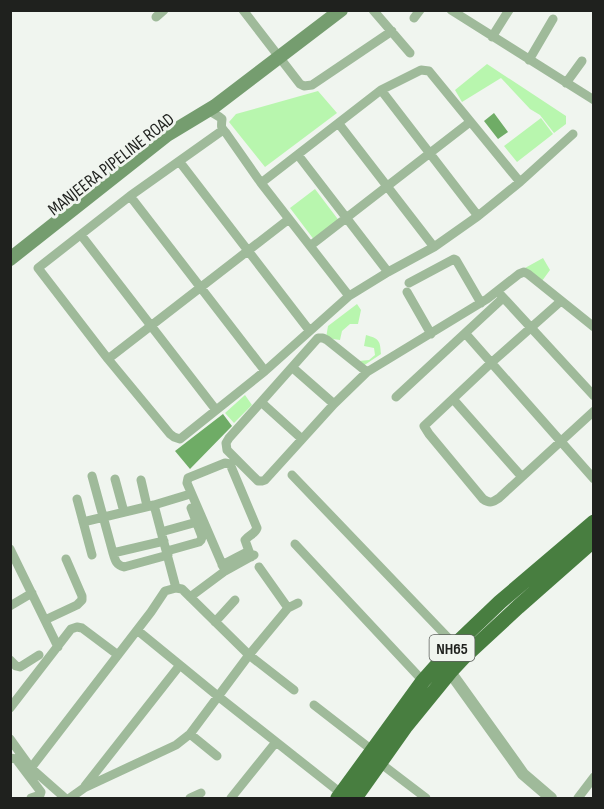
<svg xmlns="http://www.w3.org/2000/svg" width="604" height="809" font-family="'Sofia Sans Condensed',sans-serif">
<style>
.green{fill:#b8f6ae}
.water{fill:#6fac66}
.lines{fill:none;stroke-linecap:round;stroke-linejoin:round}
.minor{stroke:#9fba9a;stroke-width:9}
.tertiary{stroke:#9fba9a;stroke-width:12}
.secondary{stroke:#759d6f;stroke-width:14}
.trunk{stroke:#487e40;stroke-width:15}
.labels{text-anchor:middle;stroke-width:6;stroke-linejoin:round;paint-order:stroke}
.shield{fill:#f0f5ef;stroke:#5e615d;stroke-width:1.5}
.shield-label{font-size:16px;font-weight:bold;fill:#1f211e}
.street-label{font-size:18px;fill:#1f211e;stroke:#f0f5ef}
</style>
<rect width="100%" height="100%" fill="#f0f5ef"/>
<path class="green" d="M487,64L566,116V124L554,133L540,115L530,109L501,78L462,102L455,90Z
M318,91L337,113L265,167L229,122L236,114Z
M541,118L553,134L517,162L504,146Z
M315,189L340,222L315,241L290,208Z
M543,258L550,270L542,281L525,268Z
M357,304L361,310L358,324H350L342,331L340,340L326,338L328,326Z
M366,335C380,339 380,341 381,354L360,368L359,361L369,360L375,355L374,348L364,346Z
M245,395L252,405L234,423L225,413Z"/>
<path class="water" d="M494,113L508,132L498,139L484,121Z
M223,414L232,426L190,469L175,451Z"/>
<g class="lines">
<path class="minor" d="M243,10L300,84L304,86L312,85L392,31
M373,10L410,53
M451,10L594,100
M156,17L164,10
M414,18L420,10
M492,37L509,10
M529,60L553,19
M566,83L582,61
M381,90L478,216
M209,110C213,114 218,115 222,119C221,128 221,127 226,133L261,183L349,296
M339,124L434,247
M223,130L130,196L38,268L108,359L170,434L174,437L180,439L265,371L349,296L388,272L434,247L478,216L520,182L573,134
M298,155L388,272
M179,161L309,330
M261,183L381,90L421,70L429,71L520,182
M130,196L265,371
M81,235L216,410
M310,246L470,122
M409,283L454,259L456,260L481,303
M407,292L431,334
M499,293L594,396
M561,301L491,363L424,426L429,434L483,499C490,504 493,502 499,498L594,411
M465,333L594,479
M108,359L289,219
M293,368L334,404
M367,372L327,340L323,338H318L229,438L226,443L227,450L258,481H262L265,480L334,404L367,372L487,299L519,274L524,272L528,274L594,327
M396,397L503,298
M453,399L522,477
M261,402L302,439
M292,475L455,645
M92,476L113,553L164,541
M115,479L124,512
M141,480L147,506
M77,499L92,555
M154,505L187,495
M83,522L154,505L176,588
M161,532L197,522
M295,544L423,681
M10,549L58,647
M167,551L199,542L201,540L202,537L191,508
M113,553C115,560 116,565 124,567L168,555
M222,565L249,551
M259,567L288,608
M225,571L187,483L188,478L225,463L230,464L257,528C255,534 249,535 245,540L251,557
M190,597L225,571L254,555
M10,606L32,593
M45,620L77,605L82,600V596L66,559
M215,622L235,600
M137,630L219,697L342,794
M10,660L16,666L20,667L39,655
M314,705L372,750
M10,708L71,629L77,627L82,628L118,655
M190,734L217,756
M10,739L31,768L65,798
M10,758L16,759L41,792L40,795L31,798
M380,763L426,798
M31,768L151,612L165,591L176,588L182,589L249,655L294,690
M85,786L180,665
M70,798L84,788L176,745L190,734L249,655L288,608L298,603
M190,798L201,793
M231,798L276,742
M578,798L594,777"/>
<path class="tertiary" d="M450,672L516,764L523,774L551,798"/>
<path class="secondary" d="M10,259L167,135L215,106L341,10"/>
<path class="trunk" d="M338,798L423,681L455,645L500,602L594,522
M355,798L406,726L450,672L464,657L518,607L594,540"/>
</g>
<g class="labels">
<rect class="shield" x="429.5" y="635" width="45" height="26" rx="4.5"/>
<g class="shield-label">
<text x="452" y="654">NH65</text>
</g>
<g class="street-label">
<text transform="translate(111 164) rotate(-38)" y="6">MANJEERA PIPELINE ROAD</text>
</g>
</g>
<rect width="604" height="809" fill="none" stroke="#1f211e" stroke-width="24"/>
</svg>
